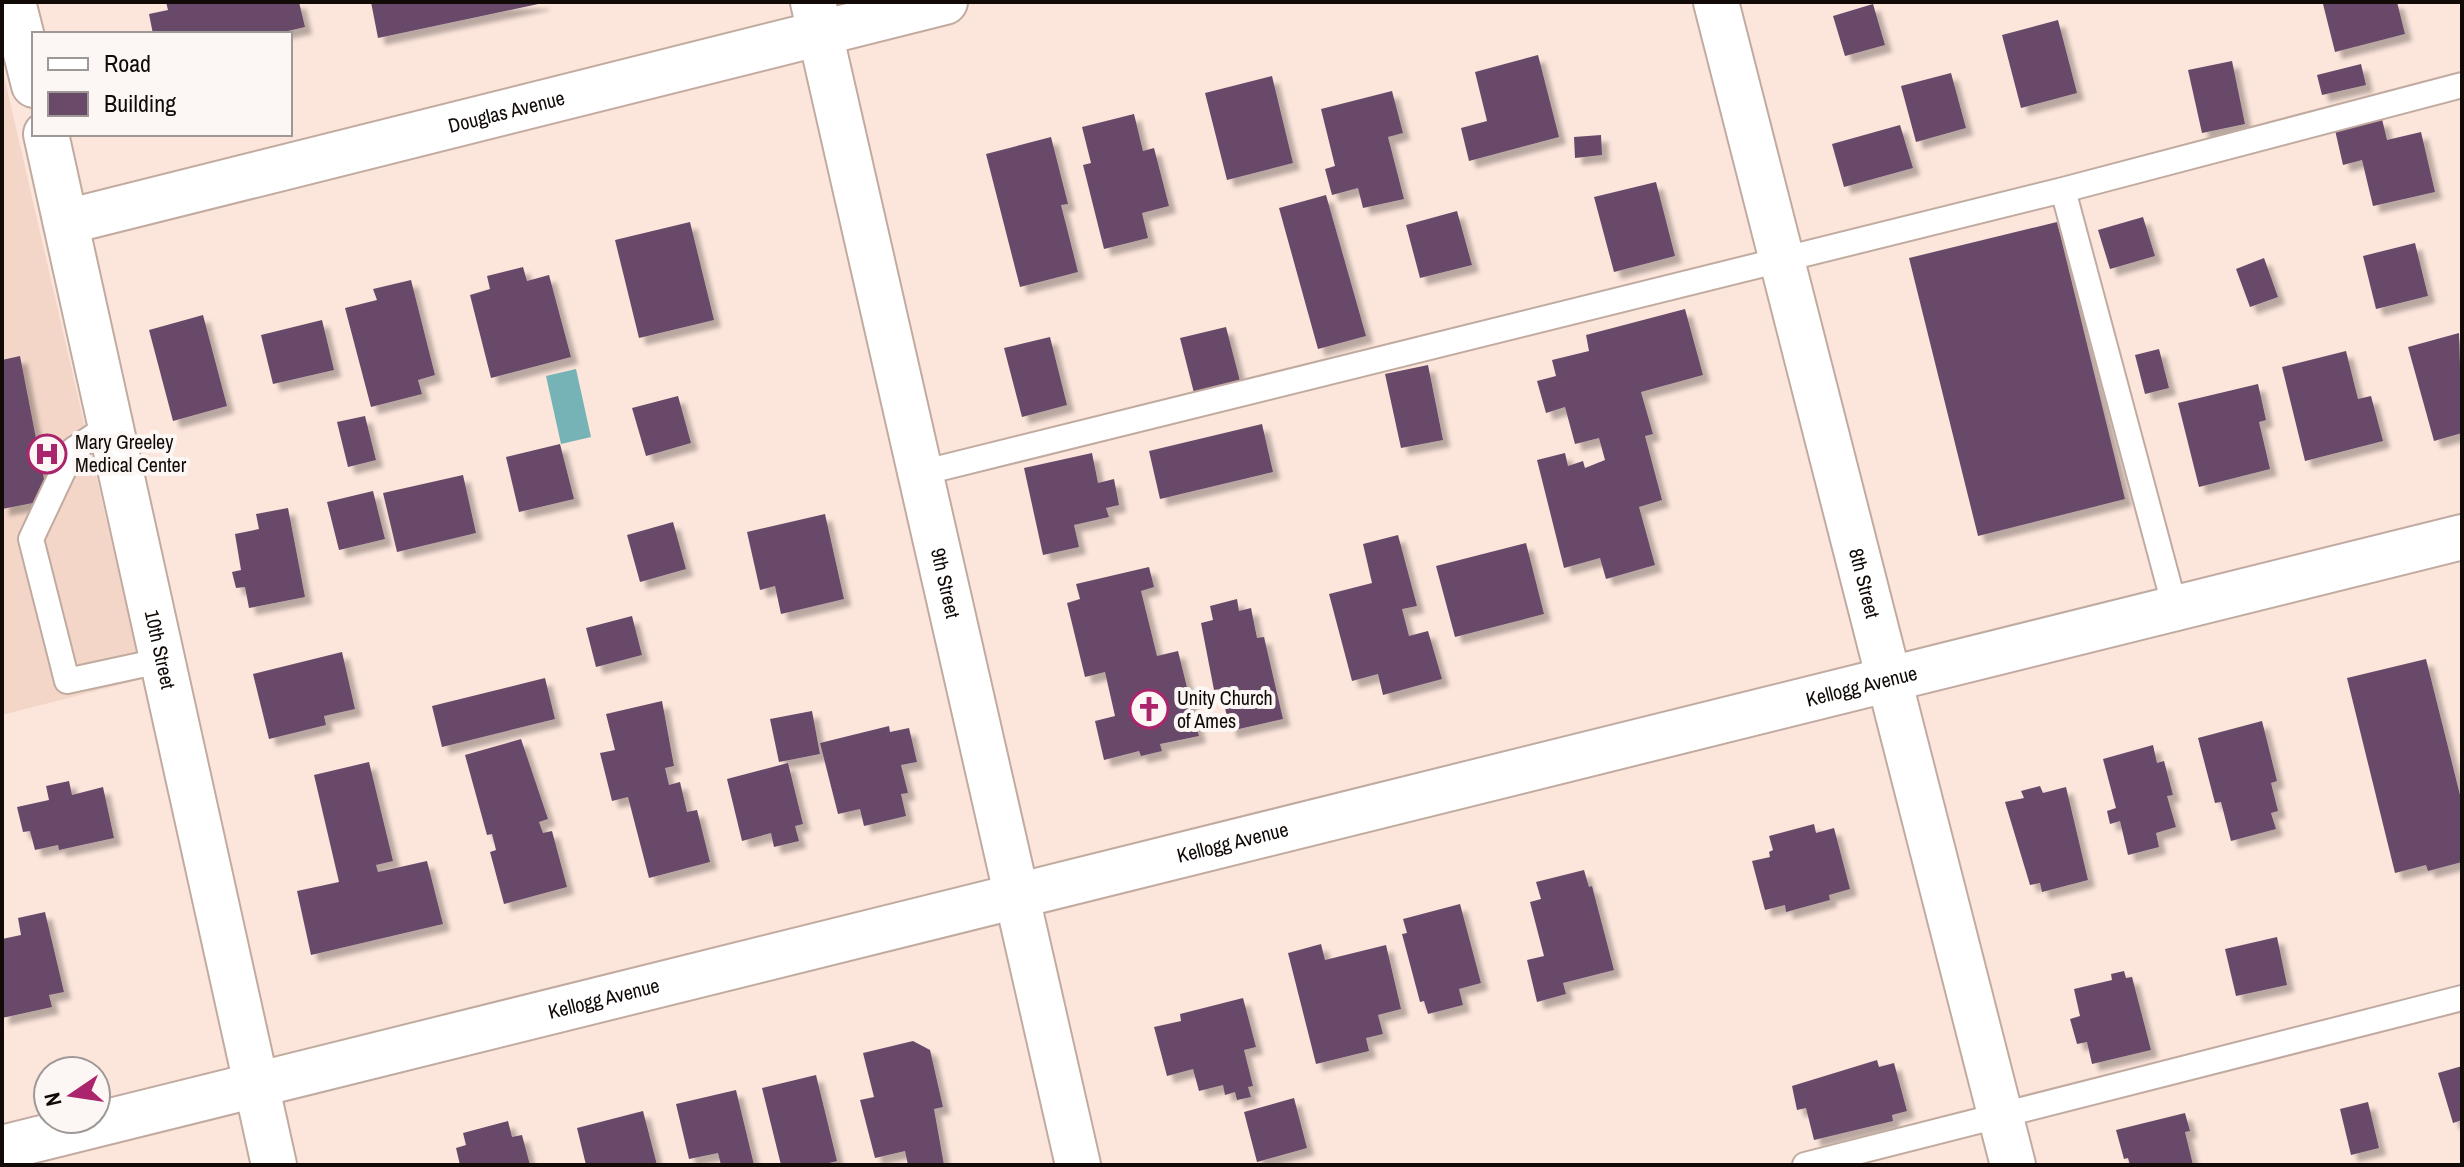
<svg xmlns="http://www.w3.org/2000/svg" width="2464" height="1167" font-family="'Archivo Narrow',sans-serif">
<style>
.built{fill:#f3d6c8}
.water{fill:#76b3b6}
.building{fill:#694a69;filter:url(#shadow)}
.lines{fill:none;stroke-linecap:round;stroke-linejoin:round}
.lane-casing{stroke:#c1aba1;stroke-width:28}
.street-casing{stroke:#c1aba1;stroke-width:48}
.lane{stroke:#fff;stroke-width:24}
.street{stroke:#fff;stroke-width:44}
.labels{text-anchor:middle;stroke-width:8;stroke-linejoin:round;paint-order:stroke}
.street-label{font-size:20px;fill:#110a07;stroke:#fcf7f5}
.poi-label{font-size:20px;fill:#110a07;stroke:#fcf7f5;text-anchor:start}
</style>
<defs>
<filter id="shadow"><feDropShadow dx="7" dy="7" stdDeviation="2" flood-color="#0004"/></filter>
</defs>
<rect width="100%" height="100%" fill="#fce5db"/>
<path class="built" d="M2,67L143,679L2,715Z"/>
<path class="water" d="M576,369L591,437L561,444L546,376Z"/>
<path class="building" d="M166,2H299L305,27L275,34H153L149,14L168,10Z
M371,2H543V3L378,38Z
M2332,2H2397L2405,34L2335,52L2323,4Z
M1873,4L1885,45L1845,56L1833,16Z
M2058,20L2077,93L2021,108L2002,35Z
M1538,55L1559,137L1469,161L1461,128L1487,121L1475,72Z
M2232,61L2245,124L2202,133L2188,70Z
M2361,64L2366,85L2322,95L2317,75Z
M1951,73L1966,128L1916,142L1901,86Z
M1272,76L1293,163L1227,180L1205,93Z
M1392,91L1403,133L1388,137L1404,199L1363,208L1358,188L1332,195L1325,169L1335,166L1321,109Z
M1134,114L1143,151L1154,148L1169,206L1142,213L1148,238L1104,249L1083,165L1091,163L1082,127Z
M2382,119L2387,140L2421,132L2435,192L2373,206L2362,160L2343,165L2335,130Z
M1900,125L1913,168L1844,187L1832,144Z
M1601,135L1602,155L1575,158L1574,137Z
M1051,137L1068,204L1061,205L1078,272L1020,287L986,154Z
M1656,182L1675,256L1614,272L1594,197Z
M1326,195L1366,336L1318,349L1279,208Z
M1457,211L1472,265L1420,278L1406,225Z
M2143,217L2155,256L2110,269L2098,230Z
M690,222L714,320L639,338L615,240Z
M2057,222L2125,499L1978,536L1909,258Z
M2415,243L2428,296L2376,309L2363,256Z
M2264,258L2278,297L2250,307L2236,269Z
M523,267L527,281L549,275L571,357L491,378L470,295L490,289L487,276Z
M411,280L435,375L418,380L422,394L371,407L345,308L377,300L373,289Z
M1685,309L1703,375L1641,392L1653,434L1645,436L1662,500L1639,507L1655,565L1606,579L1600,558L1564,568L1537,460L1565,453L1568,466L1583,461L1585,468L1605,460L1599,438L1575,444L1565,407L1546,413L1537,381L1556,376L1552,360L1589,351L1586,335Z
M203,315L227,406L173,421L149,330Z
M322,320L334,370L273,384L261,335Z
M1226,327L1240,381L1194,393L1180,338Z
M2459,333L2462,433L2434,441L2408,347Z
M1050,337L1067,405L1022,417L1004,348Z
M2159,349L2169,388L2145,394L2135,355Z
M2346,351L2358,399L2371,396L2383,441L2305,461L2282,367Z
M20,356L48,500L2,509V360Z
M1428,365L1443,440L1401,448L1385,374Z
M2258,384L2266,420L2259,422L2270,469L2199,487L2178,403Z
M678,396L691,443L646,456L632,408Z
M365,416L376,460L348,467L337,422Z
M1262,424L1273,472L1160,499L1149,451Z
M560,444L574,499L519,512L506,457Z
M1092,453L1098,483L1114,479L1119,505L1106,508L1109,517L1074,525L1079,547L1043,555L1024,468Z
M463,475L476,533L397,552L383,493Z
M373,491L385,539L339,550L327,502Z
M288,508L305,597L249,608L245,587L236,588L232,572L241,570L235,534L259,529L256,514Z
M825,514L844,599L781,614L775,586L760,590L747,532Z
M673,522L686,569L640,582L627,535Z
M1398,535L1417,606L1402,609L1409,636L1428,631L1442,679L1383,695L1378,674L1352,681L1329,594L1372,583L1363,544Z
M1526,543L1544,614L1455,637L1436,566Z
M1149,567L1154,587L1141,591L1157,656L1178,651L1199,736L1160,744L1162,751L1141,756L1139,751L1104,760L1095,721L1115,716L1105,672L1085,677L1067,603L1080,599L1076,584Z
M1237,599L1239,611L1251,608L1257,638L1264,637L1283,719L1230,731L1221,689L1214,690L1201,623L1213,620L1210,606Z
M632,616L642,655L596,667L586,628Z
M342,652L355,709L324,716L326,725L269,739L253,674Z
M2426,659L2462,803V862L2428,871L2426,865L2395,873L2347,678Z
M545,678L555,719L442,747L432,706Z
M662,701L674,766L665,768L669,785L680,782L687,812L697,810L710,862L649,878L628,797L612,801L600,753L615,750L606,714Z
M812,711L820,754L779,762L770,719Z
M2262,721L2277,781L2271,783L2278,811L2271,813L2276,829L2231,841L2221,802L2215,803L2198,738Z
M889,726L890,732L909,728L917,762L901,765L908,793L901,794L906,816L864,826L860,809L838,814L820,743Z
M521,739L548,819L539,822L543,833L552,831L567,887L504,904L490,852L496,850L492,834L487,835L465,755Z
M2153,745L2157,763L2164,761L2173,795L2167,796L2176,827L2156,833L2159,847L2128,855L2120,821L2110,824L2107,811L2116,808L2103,759Z
M369,762L393,861L376,865L378,872L427,861L443,924L311,955L297,891L339,882L314,775Z
M788,763L803,824L795,826L799,841L774,847L771,833L742,841L727,779Z
M69,781L72,795L103,787L114,838L59,850L58,845L35,850L30,831L23,832L17,807L49,800L46,786Z
M2040,786L2043,793L2066,787L2088,880L2042,892L2040,883L2030,885L2005,802L2024,798L2021,791Z
M1814,824L1816,833L1834,828L1850,889L1829,895L1830,900L1786,912L1785,905L1765,910L1752,861L1770,857L1769,852L1773,850L1769,836Z
M1584,870L1589,887L1592,886L1614,970L1563,983L1566,994L1537,1002L1527,960L1544,956L1530,902L1541,899L1536,882Z
M1460,904L1481,983L1459,989L1463,1005L1428,1014L1424,1001L1420,1002L1402,934L1407,933L1403,919Z
M45,912L64,992L49,995L52,1007L2,1018V939L21,935L18,918Z
M2277,937L2287,985L2236,996L2225,949Z
M1321,944L1325,960L1386,945L1401,1009L1378,1015L1383,1034L1366,1038L1369,1051L1316,1064L1288,953Z
M2124,971L2126,978L2132,977L2151,1050L2092,1064L2087,1042L2077,1044L2070,1019L2080,1016L2074,989L2112,980L2111,974Z
M1243,998L1256,1047L1244,1050L1253,1086L1248,1087L1251,1097L1237,1100L1235,1092L1225,1095L1223,1085L1199,1091L1193,1069L1167,1076L1154,1027L1181,1021L1180,1014Z
M913,1041L930,1050L943,1107L934,1109L944,1165H908L905,1151L875,1158L860,1100L874,1097L863,1053Z
M1877,1060L1879,1067L1894,1063L1907,1111L1892,1115L1893,1121L1814,1140L1806,1108L1797,1110L1792,1086Z
M2462,1066V1120L2453,1123L2438,1073Z
M816,1075L837,1161L821,1165H781L762,1088Z
M736,1090L754,1165H721L718,1153L689,1159L676,1104Z
M1294,1098L1307,1148L1257,1162L1244,1112Z
M2368,1102L2379,1148L2351,1155L2340,1109Z
M643,1111L657,1165H586L577,1128Z
M2185,1113L2190,1131L2185,1132L2193,1165H2130L2128,1158L2124,1159L2116,1130Z
M508,1121L512,1137L522,1135L530,1165H460L456,1148L466,1145L463,1133Z"/>
<g class="lines">
<g class="lane-casing">
<path id="lane" d="M2063,190L2175,608
M112,424L73,450L31,539L67,681L164,660
M921,473L2063,190L2462,85
M1805,1165L2462,998"/>
</g>
<g class="street-casing">
<g id="street">
<path d="M13,2L34,85"/>
<path id="s1" d="M813,2L1078,1165"/>
<path id="s2" d="M1716,2L2013,1165"/>
<path id="s3" d="M46,134L274,1165"/>
<path id="s4" d="M66,222L945,2"/>
<path id="s5" d="M2,1148L2462,537"/>
</g>
</g>
<use href="#lane" class="lane"/>
<use href="#street" class="street"/>
</g>
<defs>
<g id="hospital-ring" transform="scale(2)"><circle r="9.5" fill="#fcf7f5" stroke="#ab256c" stroke-width="1.5"/><path d="M-5-5h3v3.5h4V-5h3V5h-3V1.5h-4V5h-3Z" fill="#ab256c"/></g>
<g id="church-ring" transform="scale(2)"><circle r="9.5" fill="#fcf7f5" stroke="#ab256c" stroke-width="1.5"/><path d="M-1.2-6h2.4v3.5h3.3v2.4h-3.3V6h-2.4V-.1h-3.3v-2.4h3.3Z" fill="#ab256c"/></g>
</defs>
<g fill-rule="evenodd">
<use href="#hospital-ring" x="47" y="454"/>
<use href="#church-ring" x="1149" y="709"/>
</g>
<g class="labels">
<g class="street-label">
<text dy="7" stroke="none"><textPath href="#s4" startOffset="454">Douglas Avenue</textPath></text>
<text dy="7" stroke="none"><textPath href="#s1" startOffset="596">9th Street</textPath></text>
<text dy="7" stroke="none"><textPath href="#s2" startOffset="600">8th Street</textPath></text>
<text dy="7" stroke="none"><textPath href="#s3" startOffset="528">10th Street</textPath></text>
<text dy="7" stroke="none"><textPath href="#s5" startOffset="1916">Kellogg Avenue</textPath></text>
<text dy="7" stroke="none"><textPath href="#s5" startOffset="1268">Kellogg Avenue</textPath></text>
<text dy="7" stroke="none"><textPath href="#s5" startOffset="620">Kellogg Avenue</textPath></text>
</g>
<g class="poi-label">
<text x="75" y="449">Mary Greeley<tspan x="75" dy="23">Medical Center</tspan></text>
<text x="1177" y="705">Unity Church<tspan x="1177" dy="23">of Ames</tspan></text>
</g>
</g>
<rect width="2464" height="1167" fill="none" stroke="#110a07" stroke-width="8"/>
<rect x="32" y="32" width="260" height="104" fill="#fcf7f5" stroke="#9e9896" stroke-width="2"/>
<rect x="48" y="58" width="40" height="12" fill="#ffffff" stroke="#9e9896" stroke-width="2"/>
<text x="104" y="72" font-size="24" fill="#110a07">Road</text>
<rect x="48" y="92" width="40" height="24" fill="#694a69" stroke="#9e9896" stroke-width="2"/>
<text x="104" y="112" font-size="24" fill="#110a07">Building</text>
<g transform="translate(72 1095) rotate(257)"><circle r="38" fill="#fcf7f5" stroke="#9e9896" stroke-width="2"/>
<path d="M0-6L14 30L0 20L-14 30Z" fill="#ab256c"/>
<text y="-12" font-size="22" font-weight="bold" text-anchor="middle" fill="#110a07">N</text>
</g>
</svg>
